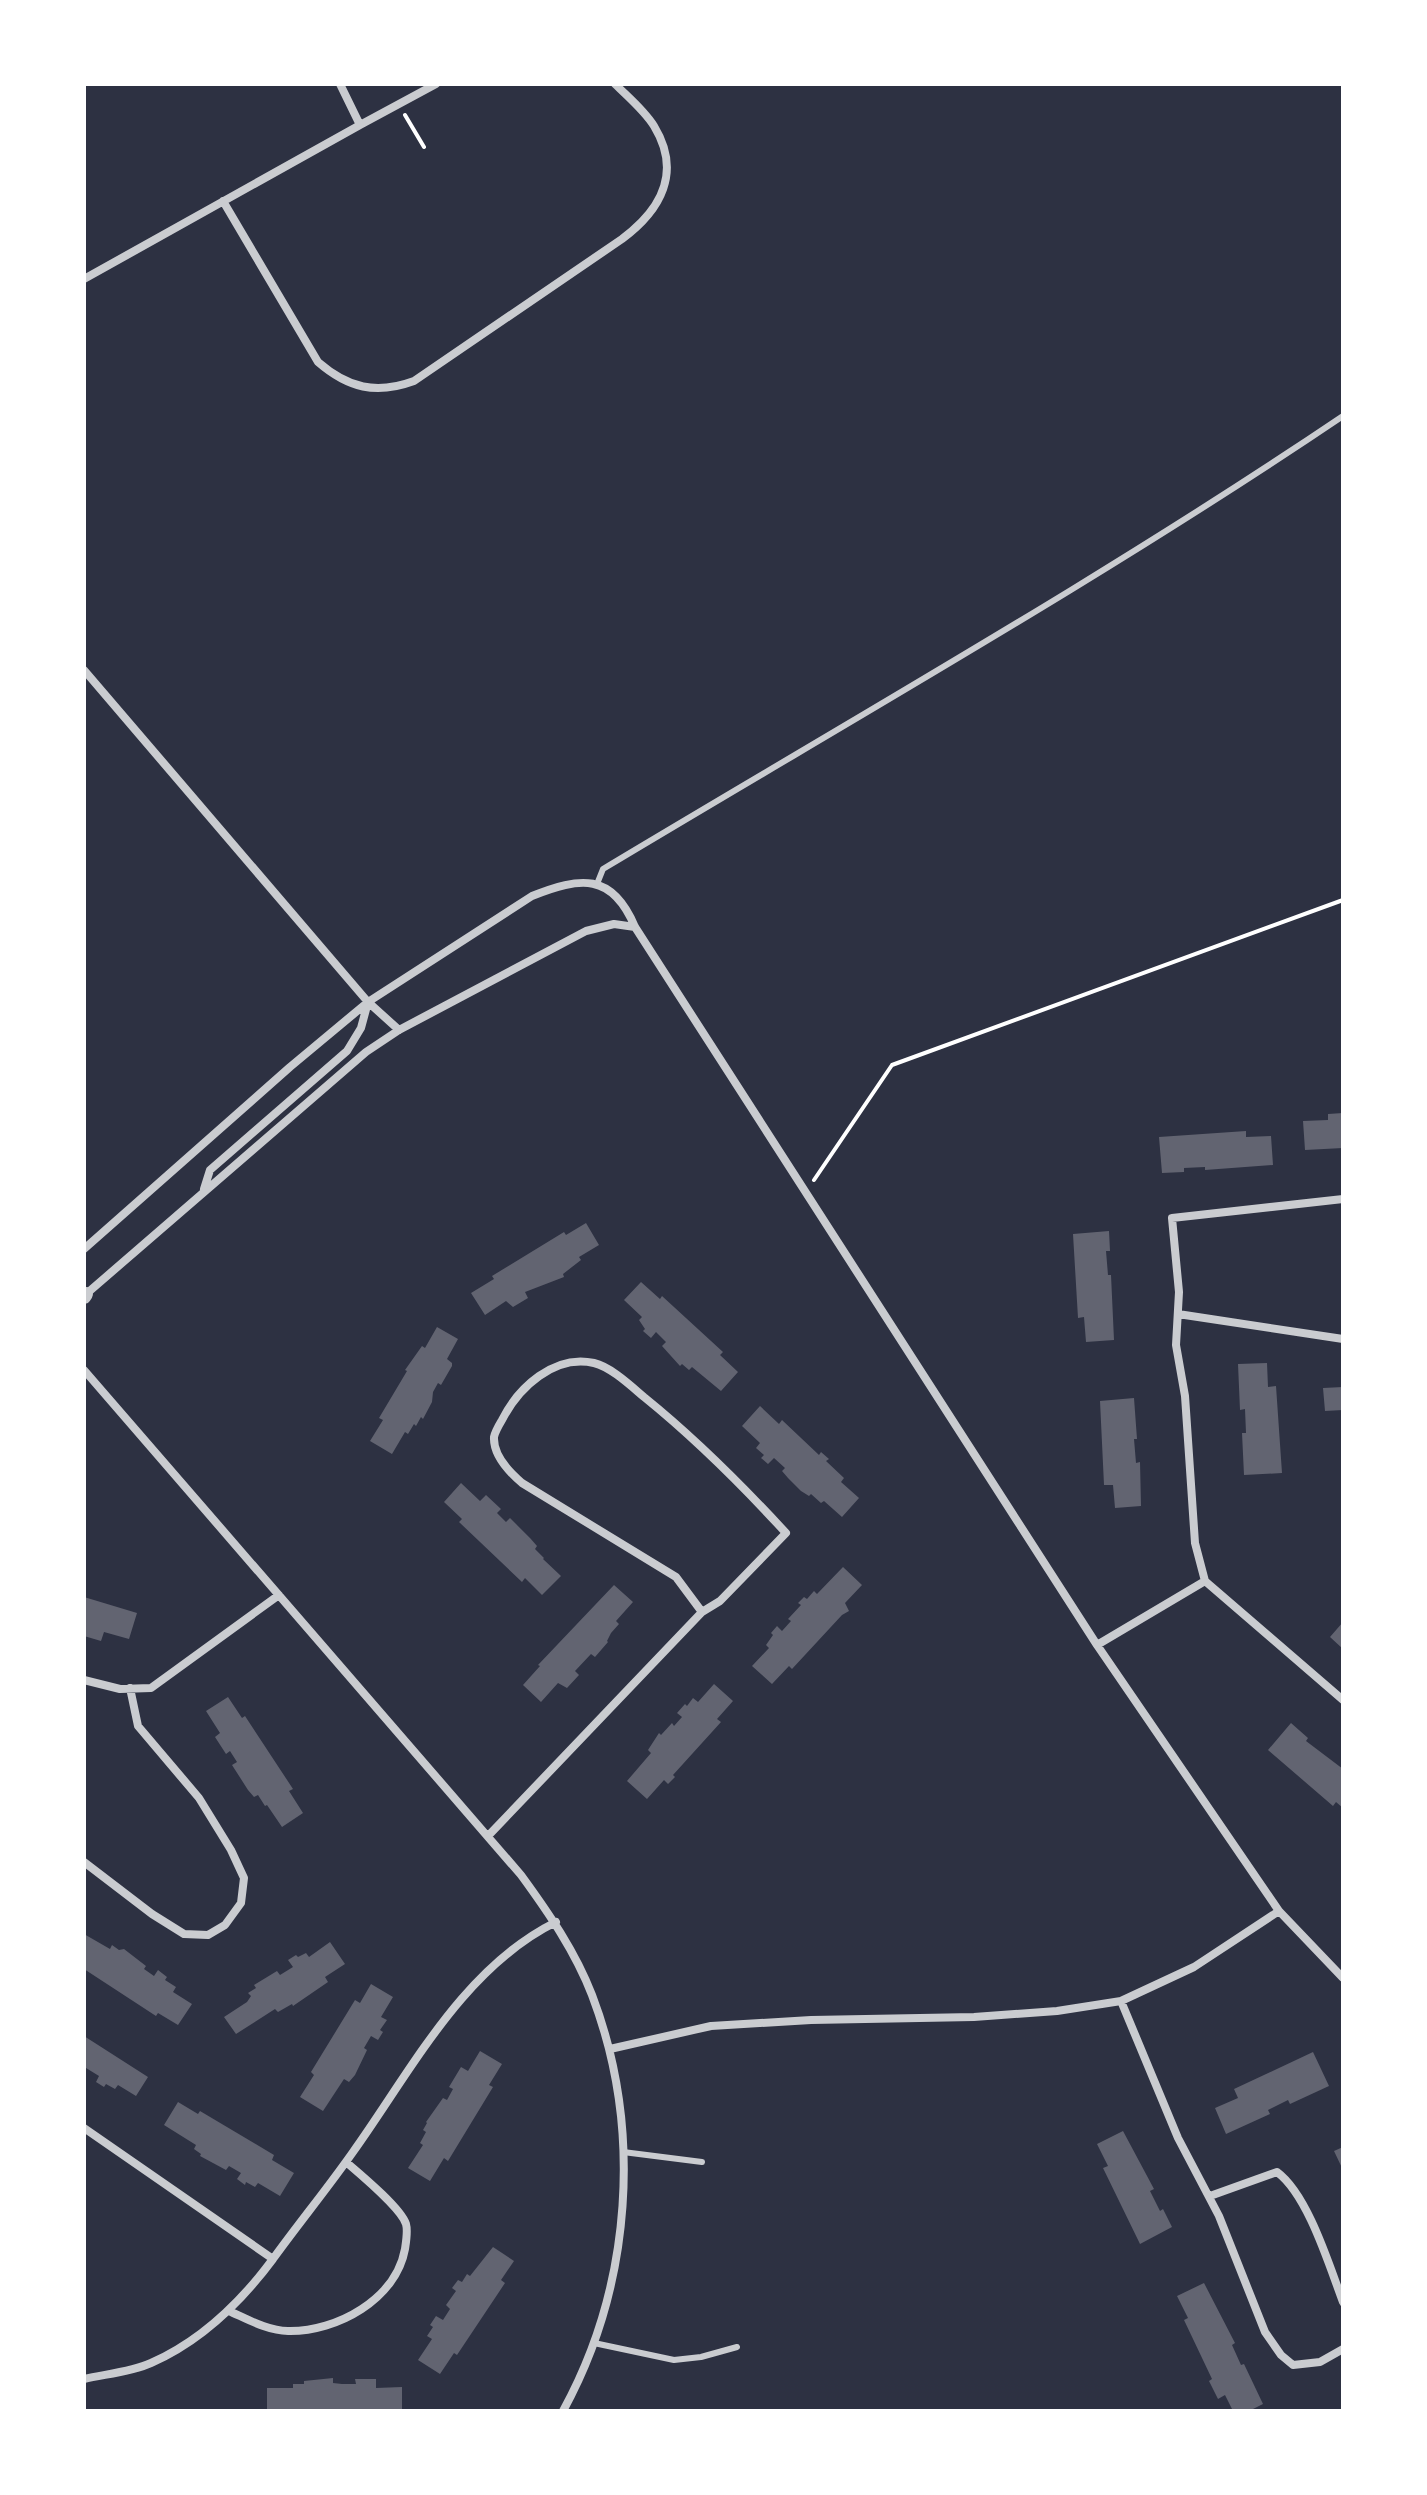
<svg xmlns="http://www.w3.org/2000/svg" width="1427" height="2495" font-family="Arial,sans-serif">
<style>
.building{fill:#626471}
.lines{fill:none;stroke-linecap:round;stroke-linejoin:round}
.path{stroke:#fff;stroke-width:4}
.service{stroke:#caccd0;stroke-width:6}
.minor{stroke:#caccd0;stroke-width:8}
.tertiary{stroke:#caccd0;stroke-width:14}
</style>
<rect width="100%" height="100%" fill="#2d3142"/>
<path class="building" d="M1343,1113V1148L1305,1150L1303,1121L1328,1120V1114Z
M1246,1131V1137L1271,1136L1273,1165L1205,1170V1167L1184,1168V1172L1162,1173L1159,1137Z
M586,1223L599,1245L579,1257L581,1260L563,1274L564,1277L525,1292L528,1298L513,1307L506,1301L485,1315L471,1293L494,1279L492,1276L564,1232L566,1235Z
M1109,1231L1110,1251H1106L1108,1275H1111L1114,1340L1086,1342L1084,1317L1078,1318L1073,1234Z
M641,1282L660,1299L662,1296L723,1352L720,1355L738,1372L721,1391L692,1367L689,1370L682,1364L680,1366L662,1346L666,1342L656,1332L651,1338L643,1331L645,1329L639,1320L642,1317L624,1300Z
M437,1327L458,1339L447,1359L452,1363V1366L441,1385L438,1383L433,1392L432,1402L423,1419L421,1417L416,1426L414,1424L408,1434L405,1432L392,1454L370,1441L383,1420L379,1418L407,1371L405,1370L422,1346L425,1348Z
M1267,1363L1268,1387L1276,1386L1282,1473L1244,1475L1242,1433H1246L1245,1409L1240,1410L1238,1364Z
M1343,1387V1410L1325,1411L1323,1388Z
M1134,1398L1137,1439H1134L1136,1463L1140,1462L1141,1506L1115,1508L1113,1485H1104L1100,1401Z
M760,1406L779,1424L782,1420L819,1455L821,1452L829,1459L826,1461L844,1478L841,1482L859,1498L842,1517L824,1501L821,1503L811,1494L809,1496L801,1491L788,1478L782,1471L785,1468L774,1458L768,1464L761,1458L764,1455L756,1448L760,1443L742,1426Z
M461,1483L480,1501L486,1495L501,1509L497,1513L506,1522L510,1518L530,1538L537,1546L535,1549L544,1558L543,1559L561,1576L542,1595L525,1578L522,1582L459,1522L462,1519L444,1502Z
M843,1567L862,1585L845,1603L849,1611L842,1615L792,1669L789,1666L772,1684L752,1666L769,1648L766,1645L773,1635L771,1633L777,1626L782,1631L791,1621L788,1619L801,1605L798,1603L804,1597L807,1599L814,1591L817,1594Z
M614,1585L633,1602L616,1621L619,1624L611,1633L607,1641L608,1642L595,1657L591,1654L575,1671L579,1675L567,1688L558,1683L541,1702L523,1685L540,1666L538,1665Z
M84,1597L137,1613L129,1639L104,1632L101,1641L84,1636Z
M1343,1622V1649L1330,1637Z
M714,1684L733,1701L717,1719L721,1722L673,1775L675,1777L668,1784L664,1780L647,1799L627,1781L651,1753L648,1750L659,1733L661,1735L672,1723L674,1726L682,1717L677,1713L685,1704L687,1706L693,1698L698,1702Z
M228,1697L242,1718L245,1716L293,1789L289,1791L303,1813L282,1827L267,1805L265,1806L258,1795L254,1797L248,1790L232,1765L237,1762L230,1751L226,1754L215,1737L220,1733L206,1711Z
M1291,1723L1308,1738L1306,1741L1343,1769V1808L1336,1802L1333,1806L1268,1750Z
M84,1934L110,1949L112,1945L119,1950L124,1949L146,1966L144,1969L154,1976L158,1970L167,1977L165,1980L176,1987L173,1992L192,2004L178,2025L158,2013L156,2016L84,1969Z
M330,1942L345,1964L325,1977L328,1982L293,2006L292,2004L278,2012L275,2009L236,2034L224,2017L247,2002L251,1996L248,1993L256,1988L254,1985L277,1971L280,1975L293,1967L288,1960L296,1955L298,1957L306,1953L309,1957Z
M371,1984L393,1997L381,2017L387,2020L380,2030L383,2032L378,2040L371,2036L364,2048L367,2050L355,2075L349,2082L344,2079L323,2111L300,2097L314,2075L311,2072L355,2000L360,2003Z
M84,2036L148,2077L136,2096L118,2085L115,2089L106,2084L104,2087L96,2082L99,2076L86,2068L84,2071Z
M480,2051L502,2064L489,2085L493,2087L448,2161L444,2158L430,2181L408,2168L423,2145L420,2143L426,2132L423,2130L427,2123L426,2122L443,2098L447,2100L453,2089L449,2087L461,2067L468,2071Z
M1313,2052L1329,2086L1290,2104L1288,2100L1268,2110L1270,2114L1226,2134L1215,2108L1238,2098L1234,2089Z
M178,2102L198,2114L200,2111L274,2155L272,2160L294,2173L280,2196L258,2183L255,2187L246,2182L245,2185L237,2179L241,2173L229,2166L226,2170L200,2156L201,2154L194,2149L196,2145L164,2125Z
M1123,2131L1154,2189L1150,2191L1160,2211L1163,2209L1172,2227L1140,2244L1103,2168L1108,2166L1097,2144Z
M1343,2147V2170L1334,2151Z
M493,2247L514,2261L501,2280L505,2283L457,2355L454,2353L440,2374L418,2360L432,2339L427,2336L433,2327L430,2325L436,2316L443,2320L450,2309L446,2305L456,2291L452,2288L458,2280L462,2282L467,2274L470,2276Z
M1204,2283L1235,2343L1232,2345L1241,2365L1244,2364L1263,2404L1249,2411H1233L1225,2395L1218,2399L1209,2381L1212,2379L1184,2320L1188,2318L1177,2296Z
M333,2378V2383L342,2384H356L355,2379H376V2388L402,2387V2411H267V2388H293V2384H304V2381Z"/>
<g class="lines">
<path class="path" d="M405,115L424,147
M814,1180L892,1065L1343,900"/>
<path class="service" d="M597,884L603,869C851,720 1103,578 1343,416
M623,2152L702,2162
M594,2343L674,2360L701,2357L737,2347"/>
<path class="minor" d="M360,125L436,84
M223,201L318,362C348,388 376,395 414,381L622,239C661,210 682,172 654,126C644,110 628,97 615,84
M84,279L360,125L340,84
M84,670L368,1002L399,1030
M204,1189L210,1170L347,1051L361,1028L368,1002
M84,1249L290,1067L368,1002L532,896C580,877 612,872 635,927L1097,1645L1279,1911L1343,1978
M85,1295L366,1052L399,1030L586,931L614,924L635,927
M1178,1314L1343,1339
M84,1370L521,1875C548,1912 575,1951 592,1995C643,2129 632,2285 563,2411
M1205,1581L1195,1543L1185,1396L1176,1345L1179,1292L1172,1218L1343,1199
M1205,1581L1343,1700
M1097,1645L1205,1581
M84,1680L120,1689L151,1688L279,1595
M488,1836L702,1612L720,1601L786,1533C741,1484 696,1439 644,1397C631,1386 611,1367 594,1363C554,1354 518,1388 502,1420C499,1425 495,1432 494,1437C493,1456 509,1472 522,1483L676,1577L702,1612
M84,1862L152,1914L184,1934L208,1935L225,1925L241,1903L244,1878L231,1850L199,1798L138,1726L130,1688
M1121,2001L1178,2138L1219,2216L1265,2332L1281,2355L1293,2365L1320,2362L1343,2349
M610,2049L711,2026L811,2020L974,2017L1057,2011L1121,2001L1194,1967L1279,1911
M84,2128L273,2259C241,2302 201,2341 151,2363C131,2372 106,2374 84,2379
M1210,2196L1277,2172C1308,2195 1329,2265 1343,2302
M273,2259C299,2223 327,2189 353,2152C411,2071 463,1968 556,1922
M229,2311C247,2319 268,2331 288,2331C337,2332 396,2299 405,2249C406,2242 408,2231 406,2224C401,2208 360,2174 346,2162"/>
<path class="tertiary" d="M84,1297L86,1294"/>
</g>
<rect width="1427" height="2495" fill="none" stroke="#ffffff" stroke-width="172"/>
</svg>
